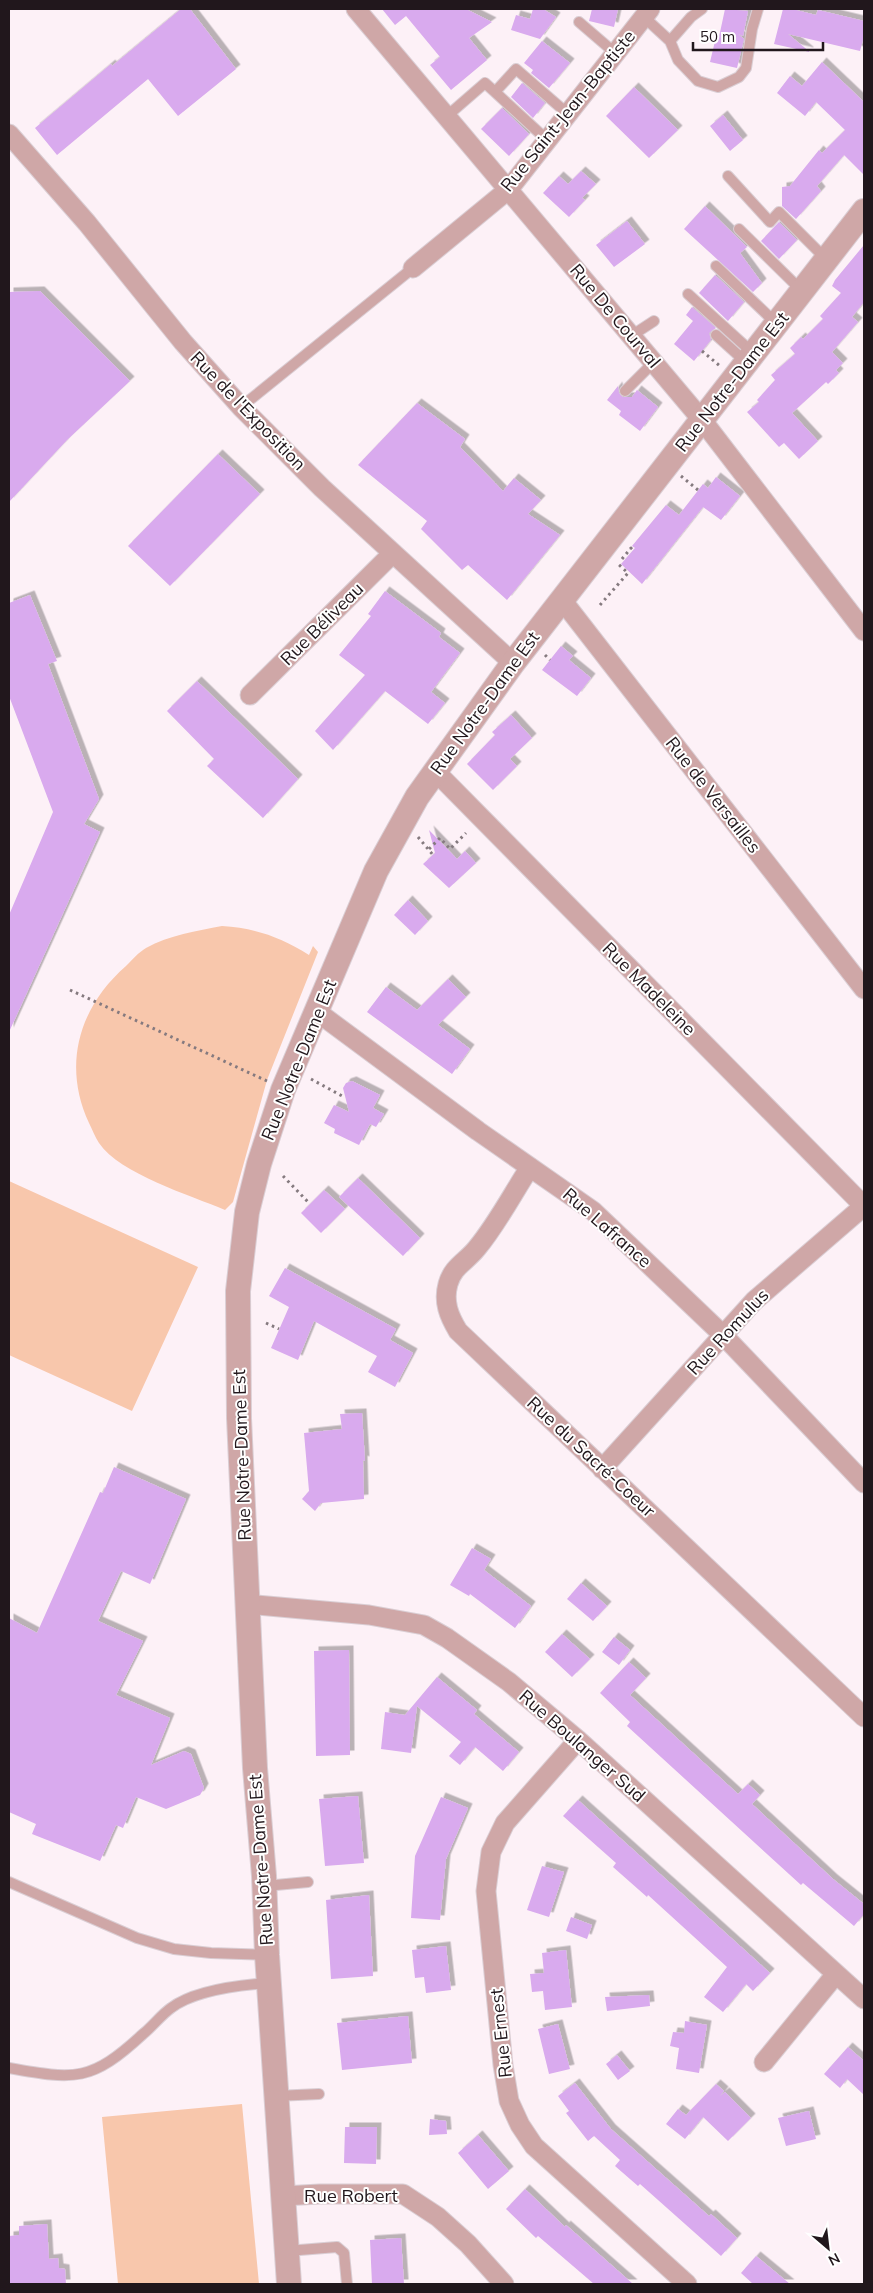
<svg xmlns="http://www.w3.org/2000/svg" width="873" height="2293" font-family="Mulish,sans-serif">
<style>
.green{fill:#f8c7ac}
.building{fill:#d9aaee;filter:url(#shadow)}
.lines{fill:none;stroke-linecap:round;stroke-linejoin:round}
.service-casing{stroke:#daced4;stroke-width:12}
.minor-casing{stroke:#daced4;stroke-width:21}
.tertiary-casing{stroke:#daced4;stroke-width:26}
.path{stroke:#857a7f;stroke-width:3;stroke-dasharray:2.5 4;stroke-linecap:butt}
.service{stroke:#cfa7a7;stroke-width:10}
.minor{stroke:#cfa7a7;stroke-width:19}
.tertiary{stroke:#cfa7a7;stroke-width:24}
.labels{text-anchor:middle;stroke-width:4;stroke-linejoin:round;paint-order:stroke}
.street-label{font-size:18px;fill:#21171c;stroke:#fff}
</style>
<defs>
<filter id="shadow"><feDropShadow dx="4.5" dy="-4.5" stdDeviation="0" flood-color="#0004"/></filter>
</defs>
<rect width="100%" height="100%" fill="#fdf1f7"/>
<path class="green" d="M222,926C255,928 281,937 309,955L313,946L318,952L267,1080L233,1202L225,1210C190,1195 120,1174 99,1143C95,1137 92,1129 89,1123C62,1065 79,1007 126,966C132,960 139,952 146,948C169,935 197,931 222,926Z
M9,1181L198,1267L132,1411L9,1355Z
M242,2104L259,2284H118L102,2117Z"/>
<path class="building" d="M181,9H190L236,69L178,116L148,79L57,155L35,128L111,64L112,66Z
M382,9H466L492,22L469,38L487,60L451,90L430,65L440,57L406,16L395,25Z
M533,9H543L556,17L540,39L511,30L516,15L530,19Z
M592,9H618L614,27L589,21Z
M725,9L748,11L743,36L738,34L744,39L737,68L710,62L716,37H719Z
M783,9H792L816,15L818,10L864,21V36L860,51L788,34L810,52L774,44Z
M542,41L570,63L549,88L531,73L533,70L524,63Z
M822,62L864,102V175L844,155L817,186L821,191L796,219L782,206V187L790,186L819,150L822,153L845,130L816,102L805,116L777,93L790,76L802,86Z
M522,83L545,103L533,118L511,97Z
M634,87L678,130L649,158L606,116Z
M502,108L529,134L509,156L481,129Z
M723,115L743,140L730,151L710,126Z
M581,171L596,184L582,198L585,200L569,217L543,193L559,176L568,184Z
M705,206L747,247L740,253L762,283L753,292L684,229Z
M627,221L645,244L614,267L596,245Z
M779,222L797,240L779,259L761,241Z
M864,245V302L852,317L858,322L832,352L843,363L836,370L839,373L828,384L826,382L792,413L818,441L799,459L784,443L779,447L747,412L759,402L757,400L775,380L771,375L795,354L790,348L801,337L803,339L823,319L820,316L841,293L832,286L835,280Z
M715,275L744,302L728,321L699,293Z
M40,291L130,381L67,440L9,502V292Z
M692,307L716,328L709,333L711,340L694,361L674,344L693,321L686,315Z
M618,386L619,393L623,397H632L637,390L658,407L640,431L619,415L621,411L607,400Z
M417,403L465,439L460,447L503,491L514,478L541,500L528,514L560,535L507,600L468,565L462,570L421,529L427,521L358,465Z
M218,454L260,494L170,586L128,546Z
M716,477L740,496L721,520L703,507L642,584L621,564L635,548L632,546L666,505L679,515L703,484L708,488Z
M385,591L441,633L439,637L460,653L431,692L445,703L428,724L385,691L333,750L315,731L365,675L339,655L371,616L368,614Z
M30,595L57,661L48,664L99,799L84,824L100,832L9,1032V915L53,812L9,696V603Z
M561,646L573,656L569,660L591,678L577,696L542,670Z
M197,681L298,779L263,818L207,766L214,759L167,711Z
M511,715L532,738L510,759L517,766L493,790L467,764L495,735L492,732Z
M429,830L457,859L465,851L476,863L449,888L423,864L435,853Z
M408,900L428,921L415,935L394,915Z
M448,979L466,997L438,1025L470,1049L452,1074L367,1012L386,987L417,1010Z
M352,1081L380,1095L373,1108L384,1114L376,1127L370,1124L359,1145L334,1133L335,1129L324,1123L334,1105L349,1112L343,1088L346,1083Z
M358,1178L420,1238L403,1256L339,1197Z
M324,1190L345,1209L321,1233L301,1213Z
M285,1268L396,1329L390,1340L413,1353L395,1387L368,1372L377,1356L314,1321L298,1360L271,1348L289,1307L269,1296Z
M362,1413L365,1461L363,1460L364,1499L321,1503L315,1511L302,1499L309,1491L304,1433L342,1429L340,1414Z
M114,1467L186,1499L150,1584L121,1571L98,1621L143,1641L116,1695L170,1718L151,1765L184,1751L191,1754L204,1788L200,1795L166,1809L136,1797L123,1828L116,1825L100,1861L32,1834L36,1824L9,1812V1618L37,1633L100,1492L103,1493Z
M472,1548L491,1559L484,1570L531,1606L515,1628L470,1594L469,1596L450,1585Z
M581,1583L607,1606L593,1621L567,1599Z
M562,1634L590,1659L572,1677L545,1652Z
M614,1637L630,1650L619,1665L602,1652Z
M349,1650L350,1755L316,1756L314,1651Z
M629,1662L646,1678L630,1695L738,1794L748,1784L760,1795L752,1804L833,1879L864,1904V1914L854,1926L803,1883L801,1885L627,1726L630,1722L600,1693Z
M437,1677L477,1710L474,1714L519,1752L503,1771L475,1747L460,1765L449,1756L461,1742L417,1706L411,1753L381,1749L385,1712L405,1715Z
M358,1796L364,1863L325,1866L319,1799Z
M441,1797L468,1808L446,1859L440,1920L411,1918L415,1856Z
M578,1800L770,1973L753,1991L746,1984L723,2012L704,1997L727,1967L648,1895L647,1897L613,1867L616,1863L563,1816Z
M542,1866L564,1872L549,1917L527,1910Z
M369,1895L373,1976L331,1979L326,1900Z
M571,1917L592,1925L587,1939L566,1931Z
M446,1946L451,1990L426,1993L424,1977L415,1978L412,1950Z
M566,1950L572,2007L545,2010L543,1991L532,1992L530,1974L544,1973L542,1953Z
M649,1995L650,2006L607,2011L605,1997Z
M408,2016L412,2063L342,2070L337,2023Z
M685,2021L707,2025L699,2073L676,2069L679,2048L670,2046L673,2032L684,2033Z
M558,2024L570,2069L549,2074L538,2029Z
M848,2047L864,2061V2095L847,2079L840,2088L824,2074Z
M617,2055L630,2071L618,2080L606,2064Z
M575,2083L611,2129L709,2216L711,2214L737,2238L721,2256L640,2184L638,2186L615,2166L620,2160L594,2136L588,2141L566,2113L569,2111L558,2096Z
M716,2084L724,2091L720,2096L725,2092L751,2118L728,2141L703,2117L685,2139L666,2124L678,2109L686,2115Z
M809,2111L816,2139L786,2146L778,2118Z
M430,2119L446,2121L447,2134L429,2135Z
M345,2127H377L376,2164L344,2163Z
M478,2135L509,2171L488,2189L458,2153Z
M525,2189L565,2227L566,2225L633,2284H594L538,2236L536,2238L506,2209Z
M47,2224L49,2259L58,2258L59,2268L65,2269L66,2284H9V2236L19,2235V2226Z
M401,2238L404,2284H372L370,2240Z
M756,2256L790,2284H753L741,2273Z"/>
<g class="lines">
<g class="service-casing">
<path id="service" d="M644,17L670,41L678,60L698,81L718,87L739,77L746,68L752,29L758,9
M579,22L615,53
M670,41L691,17L702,9
M495,92L547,140
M447,116L485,83L495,92L516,69L568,114
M728,176L770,222L779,212L826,259
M739,229L802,291
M716,266L777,324
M688,294L754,354
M716,335L747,363
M631,336L654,321
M625,391L653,363
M241,407L413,268
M9,1882L137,1938L174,1949L211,1953L267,1955
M265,1886L308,1882
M9,2068C76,2080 91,2082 143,2034C153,2026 161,2015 171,2008C195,1990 240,1985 269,1983
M276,2096L319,2094
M287,2251L337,2247L344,2253L347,2284"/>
</g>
<g class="minor-casing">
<path id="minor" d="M356,9L702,420L864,631
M9,134L87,223L183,342L241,407L322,488L513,663
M413,268L509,189L650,9
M562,600L864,989
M250,695L393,553
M435,771L864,1206
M316,1011L478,1131L593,1211L723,1335L864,1483
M530,1167C513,1193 497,1224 477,1248C466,1262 453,1266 448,1284C443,1302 449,1316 458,1331L864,1717
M602,1469L754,1301L864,1206
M246,1604L369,1615L424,1625L447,1638L509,1682L578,1740L864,1999
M578,1740L505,1823L491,1852L486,1891L503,2065L509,2101L520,2125L534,2146L687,2284
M764,2062L836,1974
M283,2196L320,2194H403L438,2217L468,2244L504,2284"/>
</g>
<g class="tertiary-casing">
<path id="tertiary" d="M289,2284L267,1955L264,1876L255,1768L239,1418L238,1291L247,1212L259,1164L283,1090L376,871L417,797L513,663L864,211"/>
</g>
<path class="path" d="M702,351L720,366
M681,476L698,490
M622,559L631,548L632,551
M600,605L628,573L618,564
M545,655L550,660
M418,837L433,855
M429,849L440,838L450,849L466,833
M70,990L267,1081
M311,1079L344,1097
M283,1176L310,1204
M266,1323L279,1329"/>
<use href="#service" class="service"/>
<use href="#minor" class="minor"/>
<use href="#tertiary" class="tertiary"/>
</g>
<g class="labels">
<g class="street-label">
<text transform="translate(568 111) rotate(-51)" y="6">Rue Saint-Jean-Baptiste</text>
<text transform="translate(615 316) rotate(50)" y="6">Rue De Courval</text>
<text transform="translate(732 382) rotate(-52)" y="6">Rue Notre-Dame Est</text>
<text transform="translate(248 411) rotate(46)" y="6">Rue de l'Exposition</text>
<text transform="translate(322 624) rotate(-45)" y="6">Rue Béliveau</text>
<text transform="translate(485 703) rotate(-54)" y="6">Rue Notre-Dame Est</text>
<text transform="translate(713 795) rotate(52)" y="6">Rue de Versailles</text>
<text transform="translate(649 989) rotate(45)" y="6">Rue Madeleine</text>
<text transform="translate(299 1060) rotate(-68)" y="6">Rue Notre-Dame Est</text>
<text transform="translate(607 1228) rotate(41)" y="6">Rue Lafrance</text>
<text transform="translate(728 1332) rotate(-47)" y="6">Rue Romulus</text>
<text transform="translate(242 1455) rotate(-92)" y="6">Rue Notre-Dame Est</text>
<text transform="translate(591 1457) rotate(43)" y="6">Rue du Sacré-Coeur</text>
<text transform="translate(582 1746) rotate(41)" y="6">Rue Boulanger Sud</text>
<text transform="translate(261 1860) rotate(-94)" y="6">Rue Notre-Dame Est</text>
<text transform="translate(501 2033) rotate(-96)" y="6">Rue Ernest</text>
<text x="351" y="2202">Rue Robert</text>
</g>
</g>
<rect width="873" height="2293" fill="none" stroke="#21171c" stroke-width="20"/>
<g transform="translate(828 2248) rotate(152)" stroke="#ffffff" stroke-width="4" paint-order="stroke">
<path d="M0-4L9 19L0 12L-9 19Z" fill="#21171c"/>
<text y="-8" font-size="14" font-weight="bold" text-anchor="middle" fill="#21171c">N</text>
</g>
<path d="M693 42v8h130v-8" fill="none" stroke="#21171c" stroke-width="2.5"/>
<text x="700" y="42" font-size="15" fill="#21171c" stroke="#ffffff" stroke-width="4" paint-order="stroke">50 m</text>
</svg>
